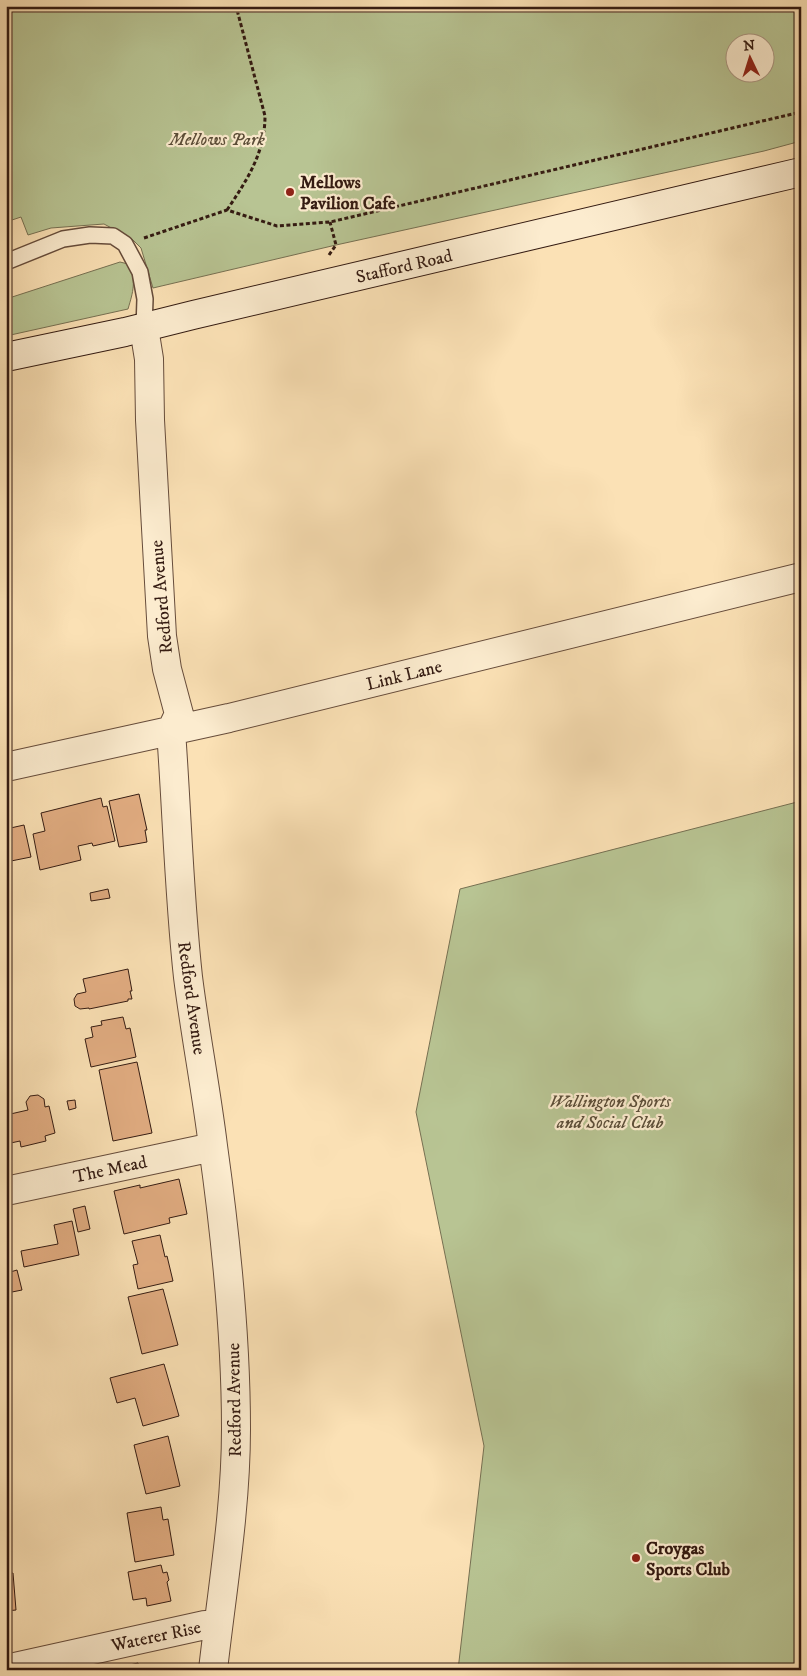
<svg xmlns="http://www.w3.org/2000/svg" width="807" height="1676" font-family="'IM FELL DW Pica',serif">
<style>
.green{fill:#b8c493;stroke:#767052;fill-rule:evenodd}
.building{fill:#e2ad82;stroke:#341b12}
.lines{fill:none;stroke-linecap:round;stroke-linejoin:round}
.service-casing{stroke:#664c3b;stroke-width:18}
.minor-casing{stroke:#664c3b;stroke-width:30}
.secondary-casing{stroke:#341b12;stroke-width:30}
.path{stroke:#341b12;stroke-width:3;stroke-dasharray:4 2.5;stroke-linecap:butt}
.service{stroke:#fceccf;stroke-width:15}
.minor{stroke:#fceccf;stroke-width:28}
.secondary{stroke:#fceccf;stroke-width:28}
.poi-dot{fill:#8f2418;stroke:#fceccf;stroke-width:2}
.labels{text-anchor:middle;stroke-width:4.5;stroke-linejoin:round;paint-order:stroke}
.park-label{font-size:18px;font-style:italic;fill:#5c4e39;stroke:#fceccf}
.poi-label{font-size:18px;font-weight:bold;fill:#341b12;stroke:#fceccf;text-anchor:start}
.street-label{font-size:18px;fill:#341b12;stroke:#fceccf}
</style>
<rect width="100%" height="100%" fill="#fbe1b5"/>
<filter id="stains"><feTurbulence type="fractalNoise" baseFrequency=".004" numOctaves="4"/><feColorMatrix values="0 0 0 0 .2 0 0 0 0 .09 0 0 0 0 .02 0 0 0 .5 -.17"/></filter>
<radialGradient id="worn" r=".72"><stop offset=".6" stop-color="#630" stop-opacity="0"/><stop offset="1" stop-color="#630" stop-opacity=".3"/></radialGradient>
<path class="green" d="M6,6H801V141L764,151L336,245L153,288L141,248L132,239L104,224L51,228L28,235L21,217L6,222ZM734,42H764V72H734Z
M120,262L128,264C137,280 133,292 128,309L6,336V299Z
M801,801V1670H458L484,1446L416,1112L460,889Z"/>
<path class="building" d="M139,794L147,830H145L147,842L119,847L109,801Z
M101,798L103,807L107,806L115,841L93,846L92,843L78,846L81,860L40,870L33,834L45,831L41,813Z
M24,825L31,857L6,862V829Z
M108,889L110,898L91,901L90,893Z
M128,969L132,991H130L132,999H128V1001L89,1009V1008L80,1009L75,1006L74,999L77,994L86,992L83,979Z
M123,1017L126,1029L130,1028L136,1057L91,1067L85,1039L93,1037L91,1027L102,1025L101,1021Z
M137,1062L152,1133L113,1141L99,1070Z
M38,1095L44,1099L45,1107L49,1106L55,1133L45,1136L46,1141L21,1147L20,1141L6,1144V1115L28,1110L26,1102L30,1096Z
M75,1100L76,1108L69,1110L67,1101Z
M179,1179L187,1214L169,1218L170,1223L124,1234L114,1191L140,1185V1188Z
M85,1206L90,1229L78,1232L73,1209Z
M72,1221L79,1255L24,1267L21,1251L58,1244L54,1225Z
M160,1235L165,1257L167,1256L173,1281L138,1289L133,1265L138,1264L132,1241Z
M17,1270L22,1290L12,1292L7,1273Z
M163,1289L178,1345L142,1354L128,1297Z
M164,1364L179,1416L143,1426L135,1398L117,1403L110,1378Z
M168,1436L180,1486L146,1494L134,1445Z
M161,1507L163,1520L168,1519L174,1555L135,1562L127,1513Z
M161,1565L163,1573L167,1572L169,1580L167,1582L171,1601L147,1606L146,1598L133,1600L128,1572Z
M13,1573L16,1610L6,1611V1574Z
M138,1663L139,1670H117V1668Z"/>
<g class="lines">
<g class="service-casing">
<path id="service" d="M6,262L63,239L90,235L113,236L125,244L140,272L145,299L144,328"/>
</g>
<g class="minor-casing">
<path id="minor" d="M144,328L149,359L150,420L162,636L167,669L179,714L171,731C177,813 179,895 188,977C195,1033 206,1089 213,1146C226,1239 236,1334 236,1429C236,1509 222,1590 213,1670
M6,767L229,718L801,577
M6,1191L213,1147
M6,1669L205,1625L218,1626"/>
</g>
<g class="secondary-casing">
<path id="secondary" d="M6,357L125,332L193,315L801,172"/>
</g>
<path class="path" d="M227,210C247,180 265,153 265,116L236,6
M144,238L227,210L277,226L330,222L801,112
M329,255L336,245L330,222"/>
<use href="#service" class="service"/>
<use href="#minor" class="minor"/>
<use href="#secondary" class="secondary"/>
</g>
<g class="poi-dot">
<circle cx="290" cy="192" r="5"/>
<circle cx="636" cy="1558" r="5"/>
</g>
<g class="labels">
<g class="park-label">
<text x="217" y="145">Mellows Park</text>
<text x="610" y="1107">Wallington Sports<tspan x="610" dy="21">and Social Club</tspan></text>
</g>
<g class="poi-label">
<text x="300" y="188">Mellows<tspan x="300" dy="21">Pavilion Cafe</tspan></text>
<text x="646" y="1554">Croygas<tspan x="646" dy="21">Sports Club</tspan></text>
</g>
<g class="street-label">
<text transform="translate(404 266) rotate(-13)" y="6">Stafford Road</text>
<text transform="translate(161 597) rotate(-95)" y="6">Redford Avenue</text>
<text transform="translate(404 675) rotate(-14)" y="6">Link Lane</text>
<text transform="translate(192 998) rotate(82)" y="6">Redford Avenue</text>
<text transform="translate(110 1169) rotate(-12)" y="6">The Mead</text>
<text transform="translate(234 1400) rotate(-91)" y="6">Redford Avenue</text>
<text transform="translate(156 1636) rotate(-12)" y="6">Waterer Rise</text>
</g>
</g>
<rect width="807" height="1676" fill="none" stroke="#fbe1b5" stroke-width="25"/>
<rect x="8" y="8" width="792" height="1661" fill="none" stroke="#341b12" stroke-width="2.5"/>
<rect x="12" y="12" width="782" height="1651" fill="none" stroke="#341b12"/>
<g transform="translate(750 58) rotate(356)"><circle r="24" fill="#fceccf" stroke="#ac9883"/>
<path d="M0-4L9 19L0 12L-9 19Z" fill="#8f2418"/>
<text y="-8" font-size="14" font-weight="bold" text-anchor="middle" fill="#341b12">N</text>
</g>
<rect width="100%" height="100%" filter="url(#stains)"/>
<rect width="100%" height="100%" fill="url(#worn)"/>
</svg>
